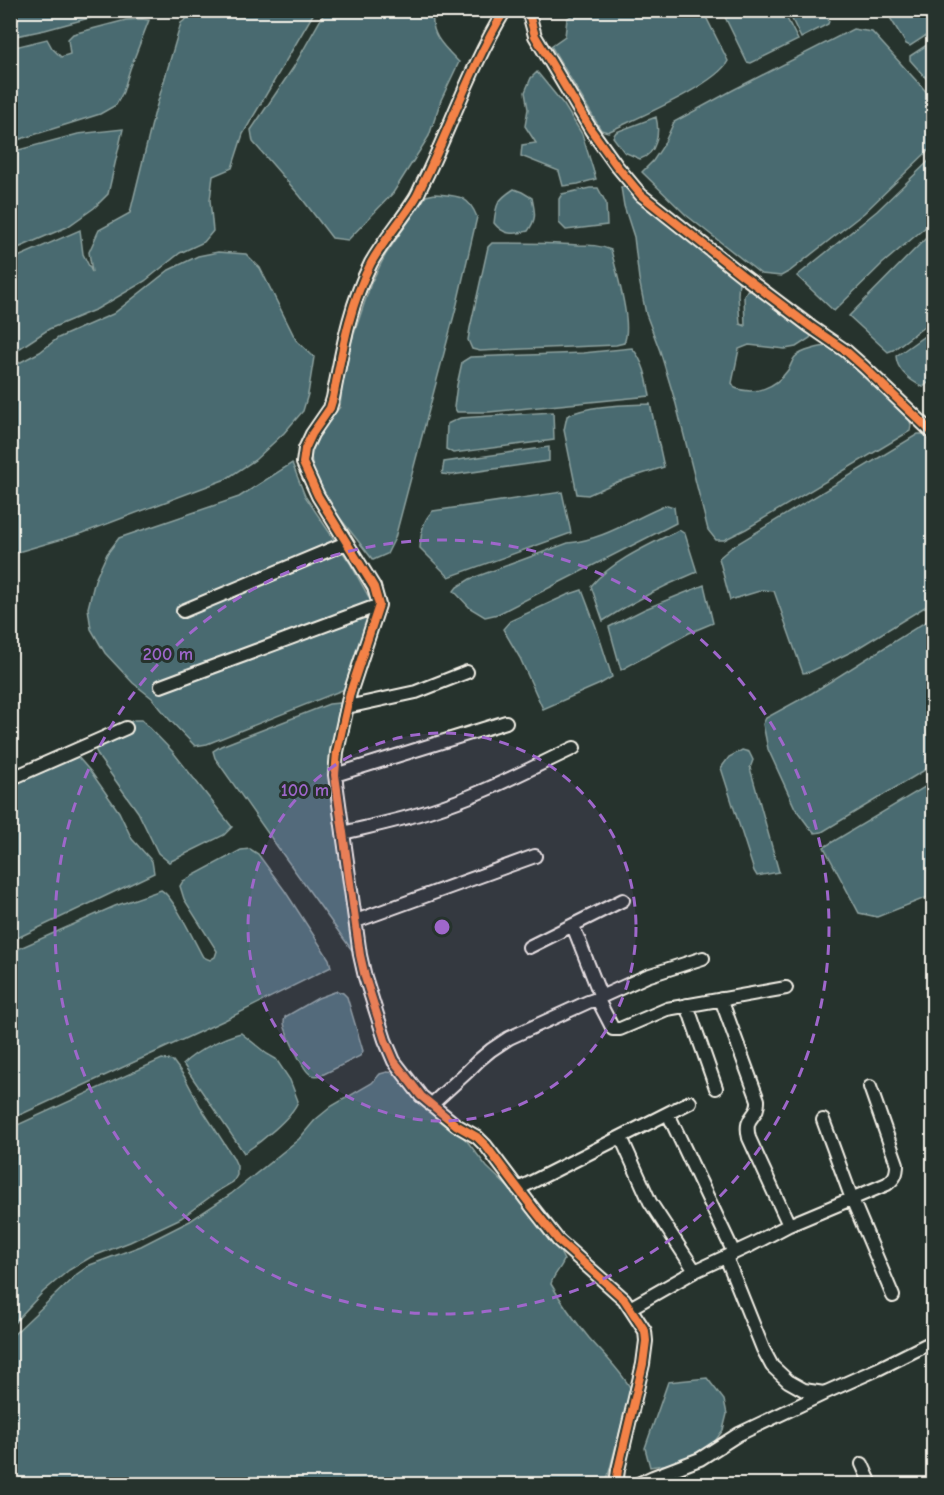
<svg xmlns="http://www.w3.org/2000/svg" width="944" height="1495" font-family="'Comic Neue',sans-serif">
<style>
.water{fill:#486b6f;stroke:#8da19f;stroke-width:1.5}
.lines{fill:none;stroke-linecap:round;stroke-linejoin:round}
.street-casing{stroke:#f4f1e8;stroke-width:16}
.street{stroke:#26332d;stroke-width:12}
.cycleway-casing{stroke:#26332d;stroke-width:11}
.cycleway{stroke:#f48246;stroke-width:8}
.ring{fill:none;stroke:#9f67cb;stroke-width:3;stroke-dasharray:10 8}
.centre{fill:#9f67cb;stroke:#26332d;stroke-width:3}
.ring-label{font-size:18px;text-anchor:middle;font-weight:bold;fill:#9f67cb;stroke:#26332d;stroke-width:6;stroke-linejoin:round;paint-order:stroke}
</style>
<rect width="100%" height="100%" fill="#26332d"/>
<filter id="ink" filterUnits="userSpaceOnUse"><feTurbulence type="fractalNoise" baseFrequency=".0167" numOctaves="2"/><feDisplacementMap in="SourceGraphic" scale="12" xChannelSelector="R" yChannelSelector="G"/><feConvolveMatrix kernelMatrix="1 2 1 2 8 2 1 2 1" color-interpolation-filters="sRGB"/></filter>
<g filter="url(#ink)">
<path class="water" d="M229,10L315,11L243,134L232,168L213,176L210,200L213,231L204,242L180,253L145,281L97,309L49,329L11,354V260L80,230L83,254L92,272L89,252L99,230L130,213L154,115L181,23L189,17Z
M326,10L434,11C428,33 444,47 459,62L441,100L429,136L393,193L348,240L332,238L300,196L253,142L251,130L293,68Z
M10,11L11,10L115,11L45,30L11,37Z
M578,11H703L728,61C716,85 634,119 608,132L601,130L551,46L565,36L567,19Z
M722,11H783L798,40L751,63L747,62Z
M788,11H824L829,21L828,24L801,38Z
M886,11H933V31L910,46L906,44Z
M142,19L149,20L130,69L123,92L116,105L100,114L11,142V48L47,39L52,48L61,57L70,54L68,39L73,34L126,20Z
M853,29L872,32L933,99V146L864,213L790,271L781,276L761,274L686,215L642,172L653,161L663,146L674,122L733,90Z
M933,41V86L910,60V56Z
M537,72L564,105L582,134L596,179L578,184L563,186L559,171L521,156L522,145L536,143L525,126L528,109L525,92L531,78Z
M656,117C660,133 657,154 640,159L624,152L613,137L616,132Z
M123,129L108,194L94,208L67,227L11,251V152L78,134Z
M933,157V221L882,264L834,311L797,276L877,211Z
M621,187H625L636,193L739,280L738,295L740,324L745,326L744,296L748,289L801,321L813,333L810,338L796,347L785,349L749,345L739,349L732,383L735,388C755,396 776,387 788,370C791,366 792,360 795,357C801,351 821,346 830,346L871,380L909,417L911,425L910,431L746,529L724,540H716L708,530L676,404L660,351L646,314L639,279L634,237L624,206Z
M590,188H598L606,203L607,225L566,230L559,223V199L562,194Z
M514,189L522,192L532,198C535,213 537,218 528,231C514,235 503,235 494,223C496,204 497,200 514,189Z
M435,194C456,196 468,194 477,217L457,304L395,538L387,554L373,560L333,509L313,470L310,449L319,432L340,407L342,387L350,346L371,283L386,254L426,196Z
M933,231V320L893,350L888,352L849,316Z
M492,243C520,243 549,243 578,245C589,245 600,245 611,250C616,271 633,324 624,343L616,345L480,351L472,349L468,340L470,328L488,247Z
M218,252L246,254L260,268L296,340L314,357L308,394L303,411L284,433L255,460L226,479L83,533L11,554V367L40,352L58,338L113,314L169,270L198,256Z
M933,330V379L923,387C911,381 897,371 896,356Z
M632,348C644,361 647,379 650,396L489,412H457L454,407L457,385L462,362L470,357L583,353Z
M650,404L664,467L617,482L588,495L577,494L564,430L567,416C588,405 626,405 650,404Z
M553,412L554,440L453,453L446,449L447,424L460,418Z
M918,434H927L933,440V602L853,651L810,672L803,673L774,591L763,590L730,600L719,558L732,547Z
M549,447V461L452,475L442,474L444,462Z
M292,463L305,496L350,563L372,603L364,634L345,689L207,744L195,746L169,719L152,698L133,683L105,653L91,629L88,608L95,580L107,554L119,538L239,497Z
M562,492L571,533L449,577L420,548C421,535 422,520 433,511Z
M667,505L674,507L676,523L498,614L485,617L470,608L454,591L457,587L470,579L568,543C604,540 634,518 667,505Z
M679,530L685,534L697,572C665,585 632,602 603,621L591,586C612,561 649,545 679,530Z
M704,585L713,623L689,633L621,670L609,627L645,609Z
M582,590L596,627L612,677L600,684L543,709L520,658L503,629L510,621L567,595Z
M933,617V765L822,832L815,833L809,827L795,808L768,749L763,724L766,718L812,693Z
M339,703L343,705L336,737L354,953L279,849L215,758L213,751L221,746L329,704Z
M134,720H142L173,752L232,827L224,835L169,862L158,853L138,812L100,759L91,741Z
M742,750L749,752L753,760L750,768L779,872L757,876L754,871L721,768L729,757Z
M69,755L77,756L91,772L119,812L132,839L152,861L154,873L11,941V780Z
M933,782V895L877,917L859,913L824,847Z
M250,849L258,854L285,891L329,959L331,967L225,1020L11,1119V952L115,906L161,890C174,897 195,943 203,957L210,960L215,957L217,951L184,899L180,886L183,881L241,850Z
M337,991L343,993L347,997L363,1051L360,1056L324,1074C319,1076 314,1077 310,1074C303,1070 284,1030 284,1022C284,1020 285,1019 285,1017L318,998Z
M241,1033L267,1054L276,1059L290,1080L298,1101C292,1118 259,1143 244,1153L183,1064C196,1051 224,1037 241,1033Z
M162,1059L173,1061L184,1076L200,1106L233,1157L237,1166V1175L233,1182L221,1189L181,1218L130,1242L91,1257L69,1270L43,1292L11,1326V1128Z
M387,1072L396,1073L467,1141L487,1167L516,1195L558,1248L564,1260C560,1270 553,1275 551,1284C562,1303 575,1321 589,1338C604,1355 620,1370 631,1389L608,1476L603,1483L597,1484H11V1337L77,1274L90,1265L141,1246L190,1221L231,1194L299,1139L315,1120L332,1106L372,1083L380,1074Z
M707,1378L724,1400L727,1414L723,1430L713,1444L676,1463L650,1467L645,1448L668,1382Z"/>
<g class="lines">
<g class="street-casing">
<path id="street" d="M505,10C472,64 452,123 425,179C421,186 419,193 415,199C401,221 384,240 371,263C349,306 342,352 333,398L330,408L312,434L305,449L303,463L318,496L374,587L379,605L350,693L337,752L335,775L360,955L365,977L385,1040L394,1061L421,1096L456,1125L477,1137L486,1146L532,1207L558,1240L624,1299L645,1331L646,1341L643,1364L618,1470L616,1484
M528,10L535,36L591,130L616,165L641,195L742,275L811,327L846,351L864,367L934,434
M183,611L346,543
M161,686L379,605
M347,707L416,692L467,672
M335,775L506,722
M10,779L126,728
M343,833C372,826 401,820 429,811C479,796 527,770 574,748
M356,921L535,856
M573,926L601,997
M529,947L623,900
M721,999L758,1100C759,1119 743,1114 749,1138L789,1225
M594,1000L647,976L703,958
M687,1005L716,1088
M431,1105L467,1072L479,1060L491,1050L509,1038L588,1002L594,1000L599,1002L613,1029H620L667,1009L786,988
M671,1120L734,1253
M823,1120L852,1199L893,1296
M624,1144L650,1202L695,1271
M518,1189L690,1102
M726,1257L763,1349L772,1366L788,1381L804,1390L824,1393L878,1369L934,1341
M630,1308L695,1271L751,1245L789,1225L887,1184C895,1178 897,1174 897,1164L870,1087
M862,1464L871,1484
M638,1484L653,1477L700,1459L739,1434L823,1394"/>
</g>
<use href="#street" class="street"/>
<g class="cycleway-casing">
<path id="cycleway" d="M505,10C472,64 452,123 425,179C421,186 419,193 415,199C401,221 384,240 371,263C349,306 342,352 333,398L330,408L312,434L305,449L303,463L318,496L374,587L379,605L350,693L337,752L335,775L360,955L365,977L385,1040L394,1061L421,1096L456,1125L477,1137L486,1146L532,1207L558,1240L624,1299L645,1331L646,1341L643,1364L618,1470L616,1484
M528,10L535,36L591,130L616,165L641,195L742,275L811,327L846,351L864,367L934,434"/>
</g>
<use href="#cycleway" class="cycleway"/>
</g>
</g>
<circle cx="442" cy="927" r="194" fill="#9f67cb" fill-opacity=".12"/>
<g class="ring">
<circle cx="442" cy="927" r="194"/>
<circle cx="442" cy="927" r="387"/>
</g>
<circle cx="442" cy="927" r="9" class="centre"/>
<g class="ring-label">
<text x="168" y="660">200 m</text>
<text x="305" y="796">100 m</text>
</g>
<rect width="944" height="1495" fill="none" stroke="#26332d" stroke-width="36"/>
<rect x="18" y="18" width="908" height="1459" fill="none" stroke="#f4f1e8" stroke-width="2" filter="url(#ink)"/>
</svg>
